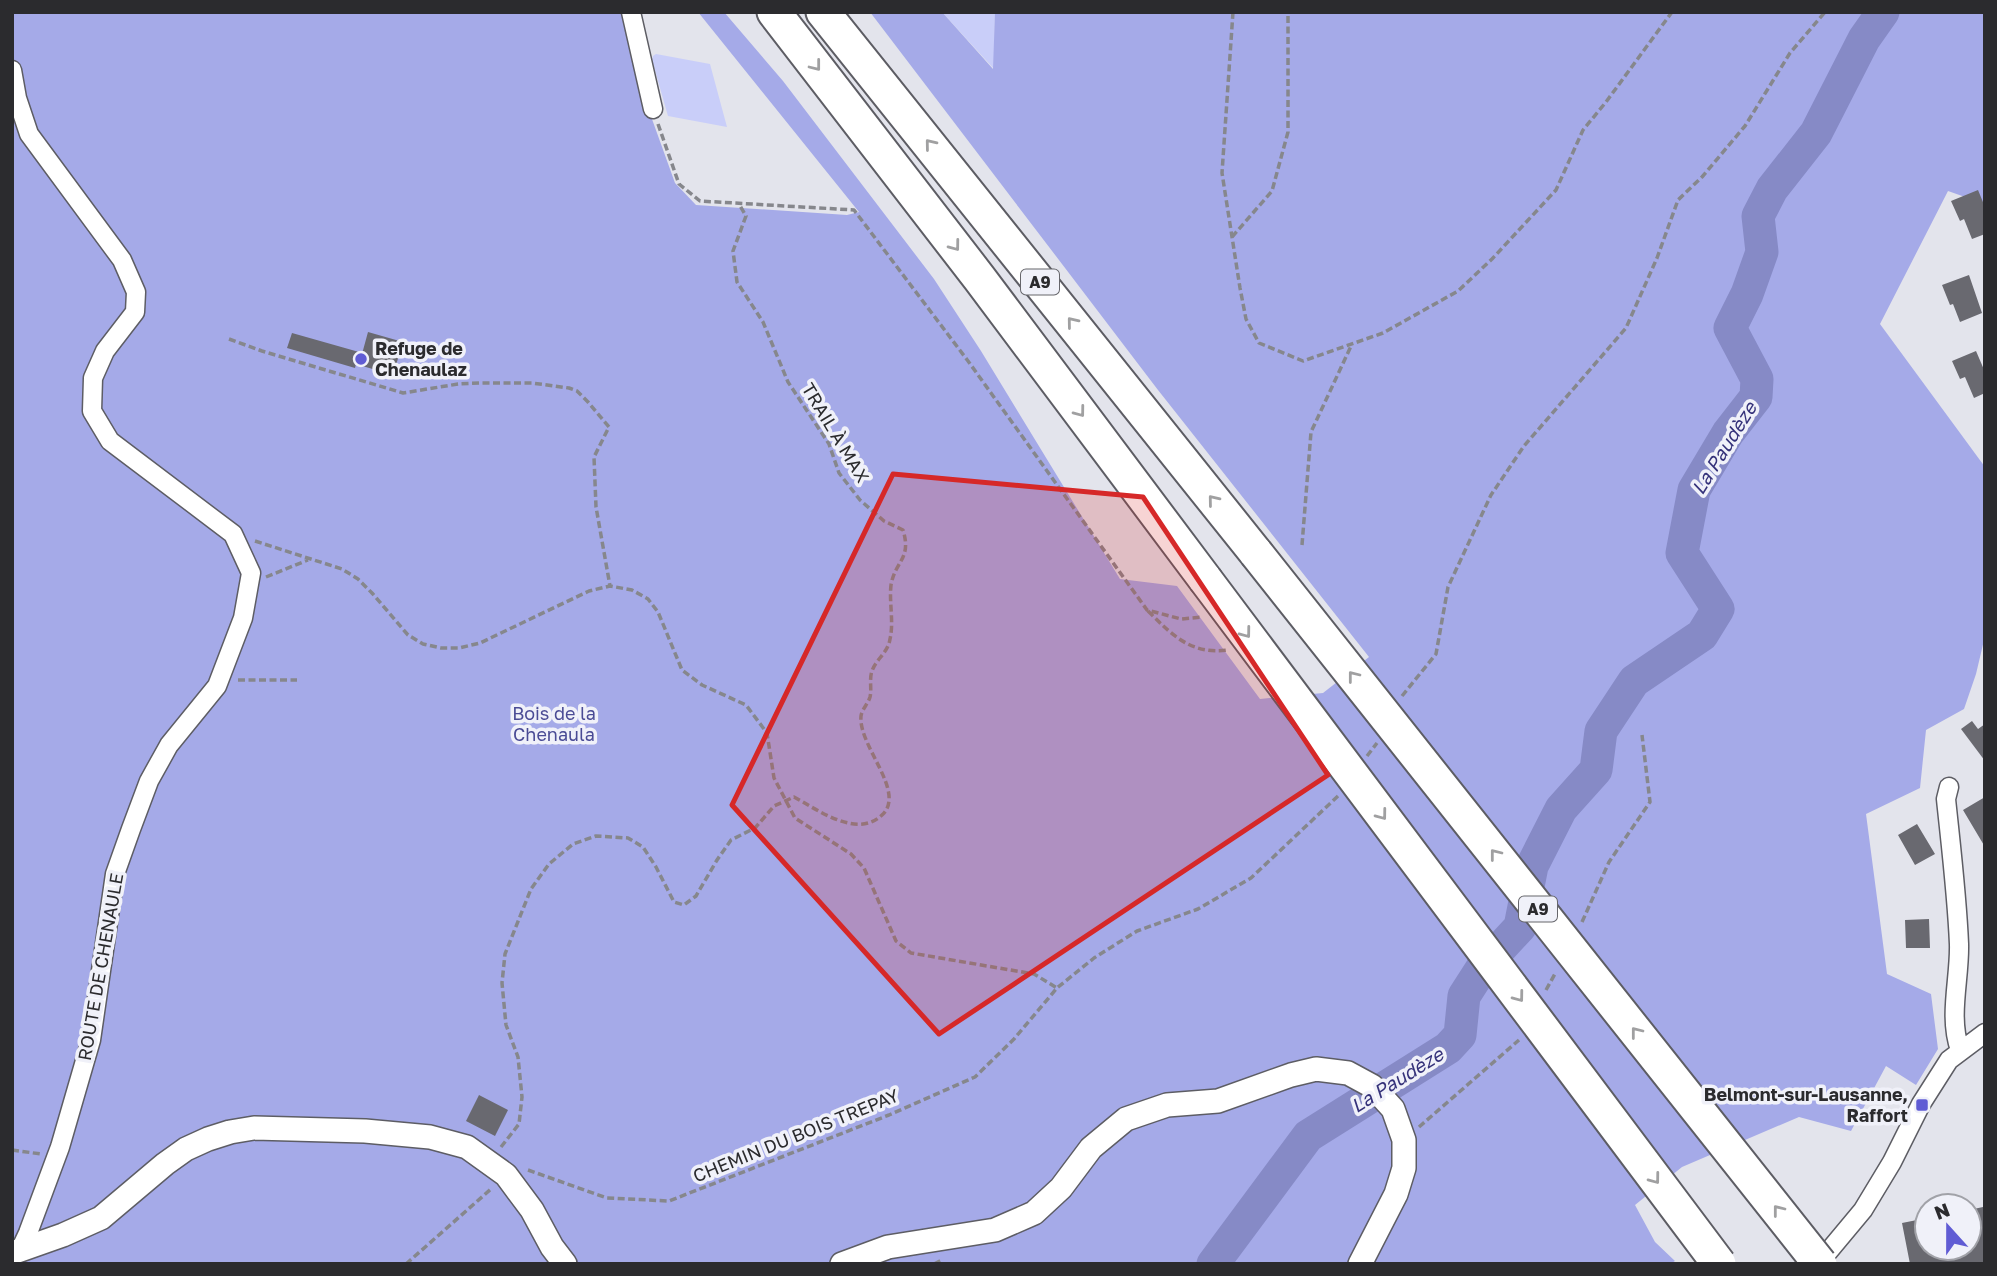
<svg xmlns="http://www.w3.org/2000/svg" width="1997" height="1276" font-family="'Golos Text',sans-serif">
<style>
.green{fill:#c9cef9}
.forest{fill:#a5aae8}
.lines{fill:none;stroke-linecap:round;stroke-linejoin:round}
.river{stroke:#868ac6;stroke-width:33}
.building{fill:#696970}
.minor-casing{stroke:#5d5d64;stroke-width:21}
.tertiary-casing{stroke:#5d5d64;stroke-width:26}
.motorway-casing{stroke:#5d5d64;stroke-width:37}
.path{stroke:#86878c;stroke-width:3.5;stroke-dasharray:7 3.5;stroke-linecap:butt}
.minor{stroke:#fff;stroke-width:18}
.tertiary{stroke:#fff;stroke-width:23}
.motorway{stroke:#fff;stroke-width:33}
.motorway-bridge-casing{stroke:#5d5d64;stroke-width:37;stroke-linecap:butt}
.motorway-bridge{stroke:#fff;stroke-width:33}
.oneway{stroke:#a0a0a1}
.marked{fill:#d62828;fill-opacity:0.2;stroke:#d62828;stroke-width:5;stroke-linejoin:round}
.poi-dot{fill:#605cd4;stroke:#f0f1f9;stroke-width:2.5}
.labels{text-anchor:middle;stroke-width:7;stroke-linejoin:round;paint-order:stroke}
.shield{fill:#f0f1f9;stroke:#66666b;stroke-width:2}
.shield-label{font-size:16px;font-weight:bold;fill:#2b2b2e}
.poi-label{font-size:18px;font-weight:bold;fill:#2b2b2e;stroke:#f0f1f9;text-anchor:start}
.street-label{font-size:18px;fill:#2b2b2e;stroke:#f0f1f9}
.park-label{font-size:18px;fill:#4a4b95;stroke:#f0f1f9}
.water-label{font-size:19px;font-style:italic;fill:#35327a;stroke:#f0f1f9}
</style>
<rect width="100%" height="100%" fill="#e3e4ec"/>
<path class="green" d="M942,12H995L994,69Z
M656,54L710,64L727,127L668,116L652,60L653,56Z"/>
<path class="forest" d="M12,12H627L648,108L675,183L696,205L847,215L859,212L698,12H724L783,81L934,279L981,351L1120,579L1177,586L1260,699L1323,693L1369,657L1158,390L870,12H942L993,69L995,12H1985V204L1948,191L1880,324L1985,467V636L1976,674L1964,709L1926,730L1920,788L1866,814L1887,974L1931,994L1938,1049L1916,1085L1886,1066L1851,1131L1799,1117L1682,1167L1635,1205L1655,1242L1675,1261L1670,1264H12Z"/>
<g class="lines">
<path class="river" d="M1213,1264L1308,1136L1448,1048L1460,1035L1464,996L1482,968L1520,927L1532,866L1561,809L1596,770L1601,731L1634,681L1702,635L1718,609L1682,553L1694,490L1728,433L1756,397L1757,379L1730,328L1747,294L1762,252L1758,216L1772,189L1816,133L1864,39L1883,12"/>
</g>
<path class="building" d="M1978,190L1985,207V234L1972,239L1964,219L1960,221L1951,201Z
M1969,275L1982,313L1960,322L1953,304L1950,305L1942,285Z
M368,332L403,342L393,375L359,365Z
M292,333L359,352L355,368L287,348Z
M1976,351L1985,372V393L1974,398L1965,377L1960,379L1952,361Z
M1972,721L1978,729L1985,724V761L1961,729Z
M1985,797V847L1963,810Z
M1917,824L1935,854L1915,865L1898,835Z
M1929,919L1930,948H1906L1905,920Z
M479,1095L508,1110L495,1136L466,1121Z
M1983,1207L1985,1218V1264H1910L1902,1223L1927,1218V1248H1969V1210Z"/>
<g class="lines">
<g class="minor-casing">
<path id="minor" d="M631,12L653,109
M12,70L17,98L29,134L122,260L136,292L135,312L105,351L93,378L92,411L110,441L233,534L251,573L243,618L217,686L169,745L149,781L131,829L115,874L91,1040L60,1147L28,1233L20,1250
M1949,787L1946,799C1951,847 1957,896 1959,944C1960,979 1948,1016 1960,1050
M1818,1264L1863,1210L1892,1162L1921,1104L1949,1060L1985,1033"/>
</g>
<g class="tertiary-casing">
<path id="tertiary" d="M12,1253L63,1235L101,1218L165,1164L186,1149L208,1139L230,1132L254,1128L365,1131L430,1137L467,1147L506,1175L532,1210L552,1247L565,1264
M842,1264L888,1247L995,1230L1034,1213L1061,1188L1091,1148L1126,1119L1167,1105L1218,1101L1291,1075L1316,1069L1348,1073L1372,1086L1393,1109L1404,1140V1168L1396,1194L1360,1264"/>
</g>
<g class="motorway-casing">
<path id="motorway" d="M774,12L980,279L1205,579
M823,12L1256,553"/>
</g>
<path class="path" d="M1233,12L1222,173L1240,288L1246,319L1259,343L1303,361L1383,333L1458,291L1492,259L1556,190L1583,130L1606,102L1672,12
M658,124L679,184L700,201L854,210L968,361L1147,610L1181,619L1203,617
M1232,237L1272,191L1288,132V12
M229,339L262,351L403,393L458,384L480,383H532L569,388L577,391L588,402L609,427L594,457L596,507L610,586
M255,541L342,569L358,579L372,593L408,635L423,644L441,648H459L480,643L589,591L610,586L632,590L648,599L658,612L682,670L702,685L746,705L767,733L774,778L795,818L851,854L864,868L896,941L911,953L1034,974L1057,988
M1302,545L1311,432L1352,344
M266,577L308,560
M1148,611C1172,635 1191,655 1228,650
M238,680H297
M1402,696L1436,654L1448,587L1491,495L1524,446L1626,328L1657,258L1678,200L1702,177L1745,126L1790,53L1825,12
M1367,756L1377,743
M1582,922L1609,862L1650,802L1642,735
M1546,990L1556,972
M1419,1127L1519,1040
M501,1147L519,1124L522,1097L518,1057L506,1025L502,983L505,954L531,889L549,864L573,844L596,836L628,838L643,847L656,867L674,902L684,905L696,896L717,860L731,840L755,828L774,806L794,797C818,810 857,839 882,815C907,792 858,746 861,716C862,709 868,704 870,697C872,689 869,679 872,671C876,659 888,653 890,639C894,622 889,603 891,585C895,561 912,559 903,530L884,521L860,500L839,473L829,444L788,382L763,322L737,282L733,251L746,216L739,204
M12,1150L41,1154
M528,1170L607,1198L669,1201L889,1115L975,1077L1014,1039L1057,988L1094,958L1137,931L1198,909L1251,878L1338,796
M406,1264L491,1189
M934,1264L942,1260"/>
<use href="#minor" class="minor"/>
<use href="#tertiary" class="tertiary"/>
<use href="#motorway" class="motorway"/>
<g class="motorway-bridge-casing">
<path id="motorway-bridge" d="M1256,553L1820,1264
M1205,579L1719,1264"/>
</g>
<use href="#motorway-bridge" class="motorway-bridge"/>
</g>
<defs><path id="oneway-chevron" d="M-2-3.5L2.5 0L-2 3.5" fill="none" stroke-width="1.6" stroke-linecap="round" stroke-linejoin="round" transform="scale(1.75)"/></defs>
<g class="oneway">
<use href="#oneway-chevron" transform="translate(816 66) rotate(52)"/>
<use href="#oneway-chevron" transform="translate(930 144) rotate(-129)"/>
<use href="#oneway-chevron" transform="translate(955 246) rotate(53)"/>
<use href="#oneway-chevron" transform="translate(1072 322) rotate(-129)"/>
<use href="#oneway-chevron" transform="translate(1080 412) rotate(53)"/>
<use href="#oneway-chevron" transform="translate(1213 500) rotate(-129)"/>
<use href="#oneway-chevron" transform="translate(1246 633) rotate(53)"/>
<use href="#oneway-chevron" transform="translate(1353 676) rotate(-128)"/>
<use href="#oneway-chevron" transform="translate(1382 815) rotate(53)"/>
<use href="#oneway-chevron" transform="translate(1495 854) rotate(-128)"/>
<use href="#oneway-chevron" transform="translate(1519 997) rotate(53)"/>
<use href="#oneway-chevron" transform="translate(1636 1032) rotate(-128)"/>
<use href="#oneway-chevron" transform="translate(1655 1179) rotate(53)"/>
<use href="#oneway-chevron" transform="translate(1778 1210) rotate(-128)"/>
</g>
<path class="marked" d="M893,474L1143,497L1328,775L939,1034L732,805Z"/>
<g class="poi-dot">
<circle cx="361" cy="359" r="7"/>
<rect x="1915" y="1098" width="14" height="14" rx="3.5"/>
</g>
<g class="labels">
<g class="shield">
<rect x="1021" y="269.5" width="38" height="25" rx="5"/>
<rect x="1519" y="896.5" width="38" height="25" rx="5"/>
</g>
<g class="shield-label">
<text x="1040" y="288">A9</text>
<text x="1538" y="915">A9</text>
</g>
<g class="poi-label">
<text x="375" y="355">Refuge de<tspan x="375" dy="21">Chenaulaz</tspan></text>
<text x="1908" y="1101" text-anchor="end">Belmont-sur-Lausanne,<tspan x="1908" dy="21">Raffort</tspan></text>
</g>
<g class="street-label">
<text transform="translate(835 433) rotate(59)" y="6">TRAIL À MAX</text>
<text transform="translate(101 967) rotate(-80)" y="6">ROUTE DE CHENAULE</text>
<text transform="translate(796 1136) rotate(-22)" y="6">CHEMIN DU BOIS TREPAY</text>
</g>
<g class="park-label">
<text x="554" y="720">Bois de la<tspan x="554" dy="21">Chenaula</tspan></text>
</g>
<g class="water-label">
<text transform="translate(1724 448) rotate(-58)" y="7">La Paudèze</text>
<text transform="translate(1397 1080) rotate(-32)" y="7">La Paudèze</text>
</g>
</g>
<rect width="1997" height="1276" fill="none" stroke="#2b2b2e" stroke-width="28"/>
<g transform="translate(1948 1227) rotate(339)"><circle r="33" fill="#f0f1f9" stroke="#a1a2a8" stroke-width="2"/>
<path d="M0-5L12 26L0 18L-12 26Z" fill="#605cd4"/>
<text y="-10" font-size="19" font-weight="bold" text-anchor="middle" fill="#2b2b2e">N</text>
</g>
</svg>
